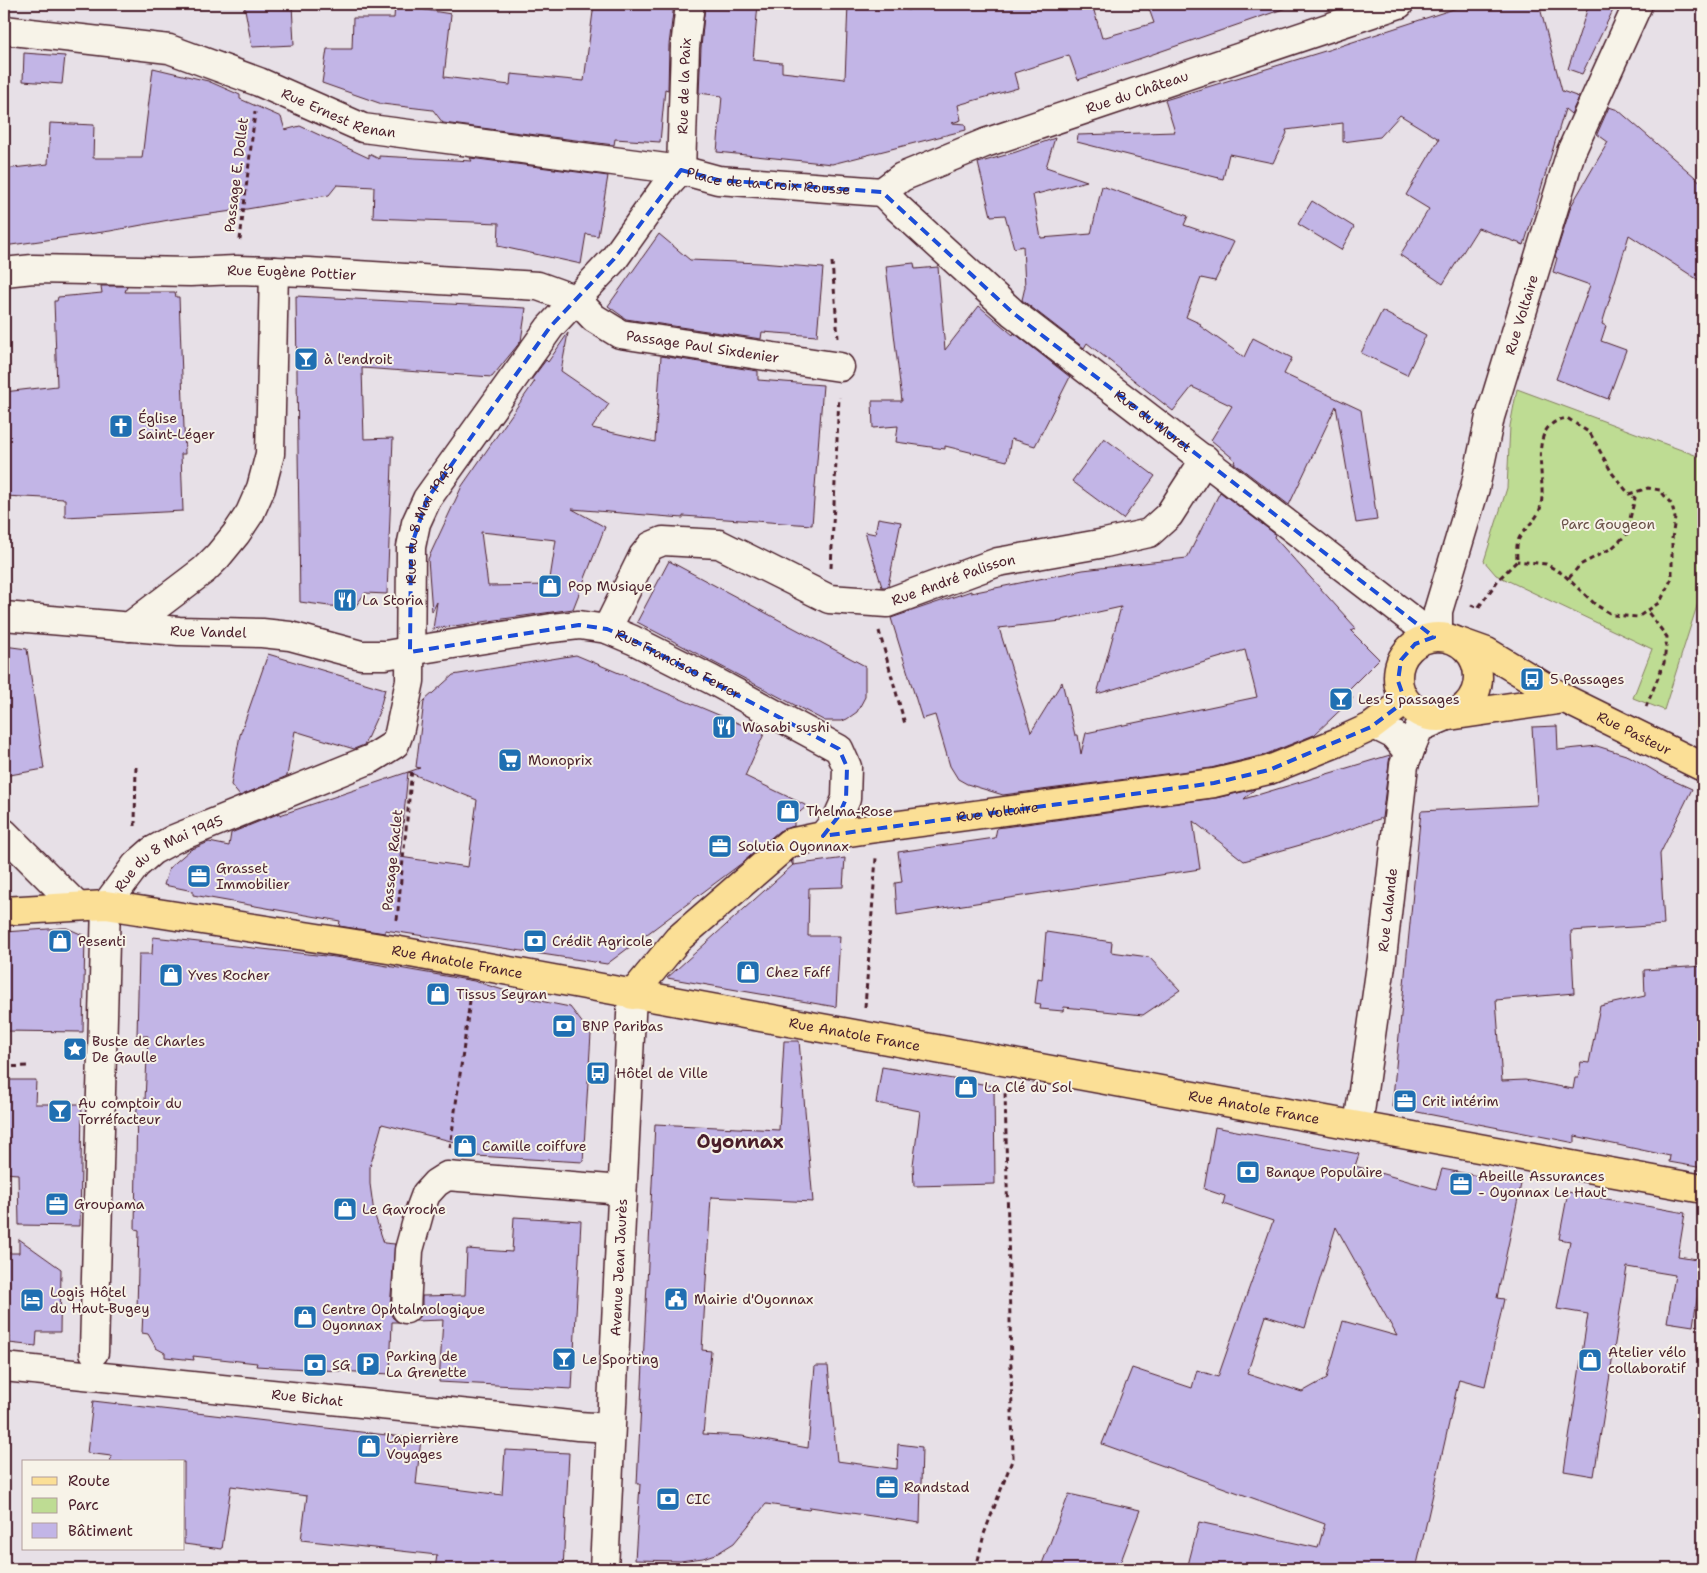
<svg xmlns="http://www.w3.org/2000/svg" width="1707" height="1573" font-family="'Shantell Sans',sans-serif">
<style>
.green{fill:#bedc93;stroke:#847e5f}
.building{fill:#c2b5e6;stroke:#4a1f2b;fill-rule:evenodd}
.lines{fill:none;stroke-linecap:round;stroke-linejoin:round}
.minor-casing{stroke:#4a1f2b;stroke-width:31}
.major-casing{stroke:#4a1f2b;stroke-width:31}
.path{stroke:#4a1f2b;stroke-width:3;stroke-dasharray:5 4;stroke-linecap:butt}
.minor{stroke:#f7f3e8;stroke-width:28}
.major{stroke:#fbdf96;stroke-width:28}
.marked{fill:none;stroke:#1d4ed8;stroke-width:4;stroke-dasharray:10 6;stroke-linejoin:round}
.labels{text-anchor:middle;stroke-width:4;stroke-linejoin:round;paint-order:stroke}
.street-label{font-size:14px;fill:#4a1f2b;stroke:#f7f3e8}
.poi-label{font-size:14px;fill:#4a1f2b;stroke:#f7f3e8;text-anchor:start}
.park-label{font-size:14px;fill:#674e45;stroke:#f7f3e8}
.district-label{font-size:19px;font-weight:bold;fill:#4a1f2b;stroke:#f7f3e8}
</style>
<rect width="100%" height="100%" fill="#e7e0e7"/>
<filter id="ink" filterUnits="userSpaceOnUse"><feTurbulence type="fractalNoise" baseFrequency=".02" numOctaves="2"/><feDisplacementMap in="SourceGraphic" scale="10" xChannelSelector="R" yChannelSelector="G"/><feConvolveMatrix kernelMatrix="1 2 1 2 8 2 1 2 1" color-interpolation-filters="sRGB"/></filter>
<g filter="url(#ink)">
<path class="green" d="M1517,389L1703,458V587L1664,710L1633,698L1652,649L1496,575L1484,561L1507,488L1510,426Z"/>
<path class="building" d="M244,4H292L294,45L252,47Z
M594,4H674L669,45L668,90L665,89L660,142L615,139L614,145L443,123L433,110L382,104L322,83L327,49H352L353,18H394L395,5L451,14L444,77L510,85L511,74L584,81Z
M705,4H758L753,60L782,63V72L845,79L848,4H862L909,10L910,4H1092L1102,38L1154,23L1149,9L1162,4H1285L1286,8L1078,80L1069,55L1014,73L1018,88L958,105L961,120L952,123L965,124L966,130L832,164L717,152L722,96L699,93L701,48Z
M1469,4H1539L1562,91L1579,97L1571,114L1565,109L1524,245L1478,228L1443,284L1400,255L1429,209L1406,195L1439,139L1400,115L1380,137L1343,142V123L1286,130L1287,133L1273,163L1229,154L1223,179L1077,142L1078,135L1175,132L1165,100L1325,51Z
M1589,4H1616L1582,74L1568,69Z
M24,53L65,56L62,84L23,81Z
M153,68L208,81L240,95V99L281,117L285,130L300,126L369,158V154L379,159V156L472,161L470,158L608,176L598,236L586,234L581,264L498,246L499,223L373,218L374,187L337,185L329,195L247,209L174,219L110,231L4,246V169L48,164L50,123L94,125L93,158H142Z
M1609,107L1618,110L1703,184V283L1629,235L1602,324L1606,326L1601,341L1626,350L1608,399L1556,379L1590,285L1553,272L1557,258L1555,257L1571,206L1608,142L1597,134Z
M1055,138L1046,167L1087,181L1033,195L1041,238L1091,234L1102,186L1188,216L1184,225L1234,242L1215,281L1201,278L1186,317L1201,324L1200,326L1244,357L1253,338L1292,358L1284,374L1361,410L1377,520L1356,523L1336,406L1289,505L1234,463L1235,460L1211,440L1232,406L1192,387L1173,411L1087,343L1084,348L1022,300L1025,287L1023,246L1014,248L1005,215L991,216L978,163L1016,152Z
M1312,201L1354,227L1341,250L1298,224Z
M659,234L690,260L760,263L823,268L817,336L762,332L761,339L626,319L608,306Z
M914,263L915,269L938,267L945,350L979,306L1013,335L1014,333L1070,377L1035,446L1011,439L1007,461L945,446V449L896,442L898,426L873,428L872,401H902L886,266Z
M101,286H127L125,292H175L176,297H179L185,454H181L183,511L65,517V499L4,496V392L57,386L54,301H57L58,297L102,293Z
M296,296L526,308L521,341L492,377L362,368L364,439L393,438L387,594L365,593L355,607L329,606L300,602Z
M1382,311L1426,335L1407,375L1361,353Z
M568,333L561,371L609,404L592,428L655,442L661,356L758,371V380L823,385L812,525L683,516V518L572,509L605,527L573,609L433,629L437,602L432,612L428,559L462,486L535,381L531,380L546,360L548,362ZM481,532L556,540L549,585L488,586Z
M1104,438L1155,476L1123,519L1072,481Z
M1220,492L1275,534L1274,537L1356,628L1351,631L1379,659L1347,691L1353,698L1314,735L1264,755L1211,768L1003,795L967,784L958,779L950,766L935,715L922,719L891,618L971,591V593L1083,570L1187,558ZM1121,607L1097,694L1245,650L1257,697L1086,733L1081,754L1078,735H1075L1062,682L1031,732L999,628L1062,621V620Z
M878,518L901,522L888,586L885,587H882L865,532L875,534Z
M669,561L865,666V697L857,712L847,719L842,721H825L637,622Z
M4,646L27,649L44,769L4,776Z
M268,654L385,689L379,712L364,745L354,749L295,731L287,776L240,796L231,785L240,735Z
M576,655L764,734L745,776L807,806L794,817V826L779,831L742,863L607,964L385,930V933L339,926L340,921L193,895V891L164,885L169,868L190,850L209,842L229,846L231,833L280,813V815L420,768L416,767L424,701L453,675ZM408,772L477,800L468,867L400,857Z
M1557,726L1558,750L1597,746L1629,756L1663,776L1692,789L1660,854L1664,925L1571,931L1574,993L1496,1000L1502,1081L1525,1080L1573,1089L1575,1078H1578L1581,1062L1589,1063L1600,1006L1645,996L1644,970L1703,966V1168L1669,1162L1670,1156L1575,1136V1143L1392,1107L1421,811L1537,805L1532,727Z
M1390,755L1382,818L1325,838L1244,861L1193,821L1200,869L897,915L895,883L902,882L898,852L995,838L997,828L1216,798L1255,789L1244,799Z
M845,858L843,887L809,888L808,936H840L836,1007L667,978L793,865L791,862L793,860V865Z
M63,928H67L85,936L83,1032L4,1031V932Z
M1046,932L1112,942L1111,952L1149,957L1180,990L1143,1015L1064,1007L1063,1011L1040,1009L1041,1004L1035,1003L1038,978L1042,979Z
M153,937L335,957L474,981L535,1000L570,1007L591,1034L583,1162L457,1155L459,1143L382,1124L370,1167V1184L374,1213L384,1243L395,1244L390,1308L392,1317L398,1322H392L390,1374L256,1366L257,1363L193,1356L194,1360L165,1357V1353L156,1348L148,1334L142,1333L143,1310H137L139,1230L135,1229L137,1100H145L148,1036H137L139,954H152Z
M784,1041H799L813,1202L711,1197L702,1350L711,1351L703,1434L742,1436L808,1448L815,1366H828L837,1461L897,1469L898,1444L922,1447L920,1523L810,1507L809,1510L766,1504L734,1543L718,1553L703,1558L680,1561L635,1560L640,1484H637L655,1124L779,1130Z
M882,1067L994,1086L995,1184L914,1186L913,1165L920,1111L876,1103Z
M4,1080H36L35,1104H82L80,1226L19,1225L18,1174L4,1173Z
M1215,1127L1359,1154L1355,1166L1436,1189L1442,1169L1521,1184L1497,1298L1504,1299L1485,1386L1459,1379L1416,1569H1187L1199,1522L1318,1548L1325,1524L1102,1444L1132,1368L1192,1388L1197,1370L1218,1377L1242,1308L1273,1221L1223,1204L1225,1196L1204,1189ZM1336,1227L1397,1336L1343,1321L1327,1378L1302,1392L1247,1374L1266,1316L1305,1328Z
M1568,1192L1685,1213L1678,1256L1703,1260L1693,1326L1667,1322L1675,1275L1627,1267L1594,1476L1564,1471L1588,1314L1557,1309L1570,1241L1559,1239Z
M514,1217L581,1221L572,1389L439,1382L443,1320L415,1321L419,1317L422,1310V1296L465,1295L467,1249L512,1252Z
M19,1239L61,1269L60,1332H37L36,1346L9,1343V1335H4V1253H19Z
M93,1401L421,1439L416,1484L502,1495L505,1450L569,1453L563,1569H435L437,1555L301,1540L307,1496L231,1486L222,1549L184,1544V1462H110L111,1456L87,1453Z
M1069,1494L1140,1510L1118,1569H1040Z"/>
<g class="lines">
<g class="minor-casing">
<g id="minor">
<path id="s1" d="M4,30L169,49L259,82L363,128L681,170L718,180L882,192"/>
<path id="s2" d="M681,170L685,47L690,4"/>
<path id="s3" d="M882,192L897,207L1013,313L1434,637"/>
<path id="s4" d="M882,192L902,177L985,143L1399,4"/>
<path id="s5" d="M4,272L33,269L190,272L236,270L308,272L538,286L577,300L594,318L620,334L840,367"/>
<path id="s6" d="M4,616L179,631L262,633L290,636L361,655H385L552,628L579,625L607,629L633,640L712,680L839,749L847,767L846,799L838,817L823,836"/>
<path d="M129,627L204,570L218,556L236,534L250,513L261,488L270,454L274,271"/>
<path id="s7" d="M607,629L643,556L651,546L663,541L719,544L829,599L887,603L998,562L1105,543L1149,533L1169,515L1205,459"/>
<path id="s8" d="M1438,637V611L1475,488L1490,417L1571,152L1638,4"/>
<path d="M1374,725L1394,735L1409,753"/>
<path d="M4,833L77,906"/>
<path id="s9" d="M1358,1126L1382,958L1404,765L1419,728L1447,716"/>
<path d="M406,1309L409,1250L420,1210L426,1194L436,1183L447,1176L622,1190"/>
<path id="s10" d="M94,1352L106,905L136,865L152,851L174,839L371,759L395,744L399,733L410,681L411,547L416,523L427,499L550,327L614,259L663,190L681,170"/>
<path id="s11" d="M4,1367L500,1417L578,1426L610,1428"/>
<path id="s12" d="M604,1569L632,995"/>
</g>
</g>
<g class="major-casing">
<g id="major">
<circle cx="1438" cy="677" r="40"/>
<path id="s13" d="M1459,642L1487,652L1565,699L1703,767"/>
<path d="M1449,716L1565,699"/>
<path id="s14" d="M4,911L106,905L394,950L1703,1189"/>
<path id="s15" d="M632,995L678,939L789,843L823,836L869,829L1214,783L1269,770L1336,743L1371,727L1405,701"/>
</g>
</g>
<path class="path" d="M240,240L255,112
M832,262L838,338
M831,568L839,397
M1569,578L1580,565L1612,548L1626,535L1635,498L1629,494
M1471,605L1478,608L1499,579L1517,561C1517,555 1516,547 1518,541C1522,529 1536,522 1540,509C1549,481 1523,425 1567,418L1590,433L1612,473L1629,494L1648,488L1660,490L1672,505L1675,518L1672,539V578L1660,602L1638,617L1613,615L1596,605L1563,574L1546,564L1517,561
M879,631L905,724
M1646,707L1664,663L1667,637L1647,611
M135,826L136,764
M397,920L412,769
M865,1007L876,858
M4,1067L27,1066
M450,1148L471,993
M976,1569L984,1534L1013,1458L1005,1090"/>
<use href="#minor" class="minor"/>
<use href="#major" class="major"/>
</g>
</g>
<path class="marked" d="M681,170L718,180L882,192L1013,313L1434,637L1415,644L1401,660L1398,681L1405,701L1371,727L1269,770L1214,783L823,836L838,817L846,799L847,767L839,749L633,640L607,629L579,625L410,652L411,547L427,499L550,327L614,259Z"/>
<defs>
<g id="bar-square" transform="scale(1.25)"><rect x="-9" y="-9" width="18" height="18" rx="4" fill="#1f6fb2" stroke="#f7f3e8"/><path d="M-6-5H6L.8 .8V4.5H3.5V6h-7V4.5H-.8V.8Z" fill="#fff"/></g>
<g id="church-square" transform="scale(1.25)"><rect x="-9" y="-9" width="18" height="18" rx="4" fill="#1f6fb2" stroke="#f7f3e8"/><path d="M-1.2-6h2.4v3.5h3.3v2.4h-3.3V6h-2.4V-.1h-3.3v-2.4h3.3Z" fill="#fff"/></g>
<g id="shop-square" transform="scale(1.25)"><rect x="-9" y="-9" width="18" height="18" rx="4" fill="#1f6fb2" stroke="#f7f3e8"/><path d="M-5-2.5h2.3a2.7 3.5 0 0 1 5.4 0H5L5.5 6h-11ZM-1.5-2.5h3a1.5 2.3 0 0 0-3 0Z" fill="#fff"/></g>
<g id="restaurant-square" transform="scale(1.25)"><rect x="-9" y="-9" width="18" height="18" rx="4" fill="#1f6fb2" stroke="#f7f3e8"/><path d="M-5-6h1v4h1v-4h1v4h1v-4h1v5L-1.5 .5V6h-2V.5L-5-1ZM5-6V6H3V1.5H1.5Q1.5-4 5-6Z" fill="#fff"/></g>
<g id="bus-square" transform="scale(1.25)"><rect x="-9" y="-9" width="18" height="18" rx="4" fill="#1f6fb2" stroke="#f7f3e8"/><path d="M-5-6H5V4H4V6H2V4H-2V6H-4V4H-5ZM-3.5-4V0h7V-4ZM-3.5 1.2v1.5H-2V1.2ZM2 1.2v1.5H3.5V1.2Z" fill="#fff"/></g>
<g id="supermarket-square" transform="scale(1.25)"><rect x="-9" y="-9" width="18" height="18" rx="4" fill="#1f6fb2" stroke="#f7f3e8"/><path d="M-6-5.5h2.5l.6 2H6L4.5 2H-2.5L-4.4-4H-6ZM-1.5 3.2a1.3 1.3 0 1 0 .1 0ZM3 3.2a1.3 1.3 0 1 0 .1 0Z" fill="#fff"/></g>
<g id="office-square" transform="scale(1.25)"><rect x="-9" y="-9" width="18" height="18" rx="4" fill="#1f6fb2" stroke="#f7f3e8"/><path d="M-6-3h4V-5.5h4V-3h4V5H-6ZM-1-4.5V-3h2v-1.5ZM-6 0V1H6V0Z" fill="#fff"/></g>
<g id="bank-square" transform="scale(1.25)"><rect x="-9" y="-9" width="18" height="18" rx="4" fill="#1f6fb2" stroke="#f7f3e8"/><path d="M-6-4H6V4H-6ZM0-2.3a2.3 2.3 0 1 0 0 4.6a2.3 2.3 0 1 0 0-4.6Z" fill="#fff"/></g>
<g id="sight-square" transform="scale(1.25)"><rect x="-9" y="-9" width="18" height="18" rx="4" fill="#1f6fb2" stroke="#f7f3e8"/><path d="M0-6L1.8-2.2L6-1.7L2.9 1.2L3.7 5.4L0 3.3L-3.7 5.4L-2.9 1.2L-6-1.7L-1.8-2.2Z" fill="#fff"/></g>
<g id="civic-square" transform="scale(1.25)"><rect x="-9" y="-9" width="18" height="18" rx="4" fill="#1f6fb2" stroke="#f7f3e8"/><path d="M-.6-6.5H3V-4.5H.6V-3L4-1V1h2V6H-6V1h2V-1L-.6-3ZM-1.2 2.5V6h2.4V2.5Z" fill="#fff"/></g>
<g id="hotel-square" transform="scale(1.25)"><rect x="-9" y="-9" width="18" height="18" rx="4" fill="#1f6fb2" stroke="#f7f3e8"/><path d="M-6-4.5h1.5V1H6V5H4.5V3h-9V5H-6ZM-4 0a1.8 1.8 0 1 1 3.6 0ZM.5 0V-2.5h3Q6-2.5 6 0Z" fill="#fff"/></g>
<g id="parking-square" transform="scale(1.25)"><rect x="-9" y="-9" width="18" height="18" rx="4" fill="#1f6fb2" stroke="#f7f3e8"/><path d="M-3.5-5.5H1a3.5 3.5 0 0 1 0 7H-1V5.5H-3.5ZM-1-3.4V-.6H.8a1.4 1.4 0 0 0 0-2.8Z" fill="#fff"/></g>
</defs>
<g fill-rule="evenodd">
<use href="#bar-square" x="306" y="359"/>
<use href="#church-square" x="121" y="426"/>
<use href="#shop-square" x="550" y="586"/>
<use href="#restaurant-square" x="345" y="600"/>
<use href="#bus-square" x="1532" y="679"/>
<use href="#bar-square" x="1341" y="699"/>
<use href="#restaurant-square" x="724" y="727"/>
<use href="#supermarket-square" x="510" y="760"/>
<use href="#shop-square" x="788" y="811"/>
<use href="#office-square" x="720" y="846"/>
<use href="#office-square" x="199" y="876"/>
<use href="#shop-square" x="60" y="941"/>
<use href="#bank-square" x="535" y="941"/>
<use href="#shop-square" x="748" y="972"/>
<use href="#shop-square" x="171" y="975"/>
<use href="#shop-square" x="438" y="994"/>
<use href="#bank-square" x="564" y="1026"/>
<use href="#sight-square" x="75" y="1049"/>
<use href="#bus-square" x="598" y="1073"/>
<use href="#shop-square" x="966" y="1087"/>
<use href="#office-square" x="1405" y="1101"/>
<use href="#bar-square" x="60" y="1111"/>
<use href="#shop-square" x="465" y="1146"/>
<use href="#bank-square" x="1248" y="1172"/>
<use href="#office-square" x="1461" y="1184"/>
<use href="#office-square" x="57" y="1204"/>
<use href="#shop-square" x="345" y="1209"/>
<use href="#civic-square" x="676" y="1299"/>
<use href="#hotel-square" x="32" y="1300"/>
<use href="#shop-square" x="305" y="1317"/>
<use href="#bar-square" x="564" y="1359"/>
<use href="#shop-square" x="1590" y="1360"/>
<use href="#parking-square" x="368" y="1364"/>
<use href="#bank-square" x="315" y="1365"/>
<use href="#shop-square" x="369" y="1446"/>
<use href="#office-square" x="887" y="1487"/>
<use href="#bank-square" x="668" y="1499"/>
</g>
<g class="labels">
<g class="street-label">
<text dy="5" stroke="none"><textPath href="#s2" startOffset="84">Rue de la Paix</textPath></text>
<text dy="5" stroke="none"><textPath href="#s4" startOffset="275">Rue du Château</textPath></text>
<text dy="5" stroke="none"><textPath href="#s1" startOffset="348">Rue Ernest Renan</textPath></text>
<text transform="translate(236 175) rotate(-83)" y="5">Passage E. Dollet</text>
<text dy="5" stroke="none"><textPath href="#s1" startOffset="785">Place de la Croix Rousse</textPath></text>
<text dy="5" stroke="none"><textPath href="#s5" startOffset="288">Rue Eugène Pottier</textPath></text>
<text dy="5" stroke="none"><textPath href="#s8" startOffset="334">Rue Voltaire</textPath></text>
<text dy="5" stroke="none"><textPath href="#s5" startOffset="715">Passage Paul Sixdenier</textPath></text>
<text dy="5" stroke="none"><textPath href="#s3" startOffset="355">Rue du Muret</textPath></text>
<text dy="5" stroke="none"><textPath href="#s10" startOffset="1011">Rue du 8 Mai 1945</textPath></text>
<text dy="5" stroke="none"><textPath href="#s7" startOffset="415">Rue André Palisson</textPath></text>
<text dy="5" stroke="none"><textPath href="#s6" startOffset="205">Rue Vandel</textPath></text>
<text dy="5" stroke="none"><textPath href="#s6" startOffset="688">Rue Francisco Ferrer</textPath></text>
<text dy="5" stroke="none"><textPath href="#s13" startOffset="198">Rue Pasteur</textPath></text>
<text dy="5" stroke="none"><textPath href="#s15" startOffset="430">Rue Voltaire</textPath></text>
<text dy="5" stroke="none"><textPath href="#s10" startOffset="531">Rue du 8 Mai 1945</textPath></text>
<text transform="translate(392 860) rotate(-84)" y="5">Passage Raclet</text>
<text dy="5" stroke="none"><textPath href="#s9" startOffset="218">Rue Lalande</textPath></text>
<text dy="5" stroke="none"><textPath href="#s14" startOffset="458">Rue Anatole France</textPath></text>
<text dy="5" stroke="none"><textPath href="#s14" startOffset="862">Rue Anatole France</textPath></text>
<text dy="5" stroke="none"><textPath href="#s14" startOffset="1268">Rue Anatole France</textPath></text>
<text dy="5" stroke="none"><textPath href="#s12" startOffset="302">Avenue Jean Jaurès</textPath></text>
<text dy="5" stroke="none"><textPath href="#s11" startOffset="305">Rue Bichat</textPath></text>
</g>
<g class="poi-label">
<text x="324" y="364">à l'endroit</text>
<text x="138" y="423">Église<tspan x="138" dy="16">Saint-Léger</tspan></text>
<text x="568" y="591">Pop Musique</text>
<text x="362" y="605">La Storia</text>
<text x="1550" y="684">5 Passages</text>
<text x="1358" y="704">Les 5 passages</text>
<text x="742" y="732">Wasabi sushi</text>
<text x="528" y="765">Monoprix</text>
<text x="806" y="816">Thelma-Rose</text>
<text x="738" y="851">Solutia Oyonnax</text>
<text x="216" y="873">Grasset<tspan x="216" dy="16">Immobilier</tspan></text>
<text x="78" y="946">Pesenti</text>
<text x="552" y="946">Crédit Agricole</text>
<text x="766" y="977">Chez Faff</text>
<text x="188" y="980">Yves Rocher</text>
<text x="456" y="999">Tissus Seyran</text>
<text x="582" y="1031">BNP Paribas</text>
<text x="92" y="1046">Buste de Charles<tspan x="92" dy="16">De Gaulle</tspan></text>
<text x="616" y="1078">Hôtel de Ville</text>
<text x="984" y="1092">La Clé du Sol</text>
<text x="1422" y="1106">Crit intérim</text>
<text x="78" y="1108">Au comptoir du<tspan x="78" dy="16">Torréfacteur</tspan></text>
<text x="482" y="1151">Camille coiffure</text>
<text x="1266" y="1177">Banque Populaire</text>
<text x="1478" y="1181">Abeille Assurances<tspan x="1478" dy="16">- Oyonnax Le Haut</tspan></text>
<text x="74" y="1209">Groupama</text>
<text x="362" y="1214">Le Gavroche</text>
<text x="50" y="1297">Logis Hôtel<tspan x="50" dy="16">du Haut-Bugey</tspan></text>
<text x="694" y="1304">Mairie d'Oyonnax</text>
<text x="322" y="1314">Centre Ophtalmologique<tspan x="322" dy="16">Oyonnax</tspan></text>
<text x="1608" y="1357">Atelier vélo<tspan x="1608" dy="16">collaboratif</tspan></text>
<text x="386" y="1361">Parking de<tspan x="386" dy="16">La Grenette</tspan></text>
<text x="582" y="1364">Le Sporting</text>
<text x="332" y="1370">SG</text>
<text x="386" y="1443">Lapierrière<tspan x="386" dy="16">Voyages</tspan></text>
<text x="904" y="1492">Randstad</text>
<text x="686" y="1504">CIC</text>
</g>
<g class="park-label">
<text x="1608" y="529">Parc Gougeon</text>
</g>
<g class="district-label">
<text x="740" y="1148">Oyonnax</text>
</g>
</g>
<rect width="1707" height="1573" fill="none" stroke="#f7f3e8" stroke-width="20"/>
<rect x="10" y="10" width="1687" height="1553" fill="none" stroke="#4a1f2b" stroke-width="2" filter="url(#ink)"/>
<rect x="22" y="1460" width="162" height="90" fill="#f7f3e8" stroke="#b29e9c"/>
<rect x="32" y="1477" width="25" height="8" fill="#fbdf96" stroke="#b29e9c"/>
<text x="68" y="1486" font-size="15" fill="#4a1f2b">Route</text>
<rect x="32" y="1498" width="25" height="15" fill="#bedc93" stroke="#b29e9c"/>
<text x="68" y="1510" font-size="15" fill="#4a1f2b">Parc</text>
<rect x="32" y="1523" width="25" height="15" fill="#c2b5e6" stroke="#b29e9c"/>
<text x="68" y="1536" font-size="15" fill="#4a1f2b">Bâtiment</text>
</svg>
